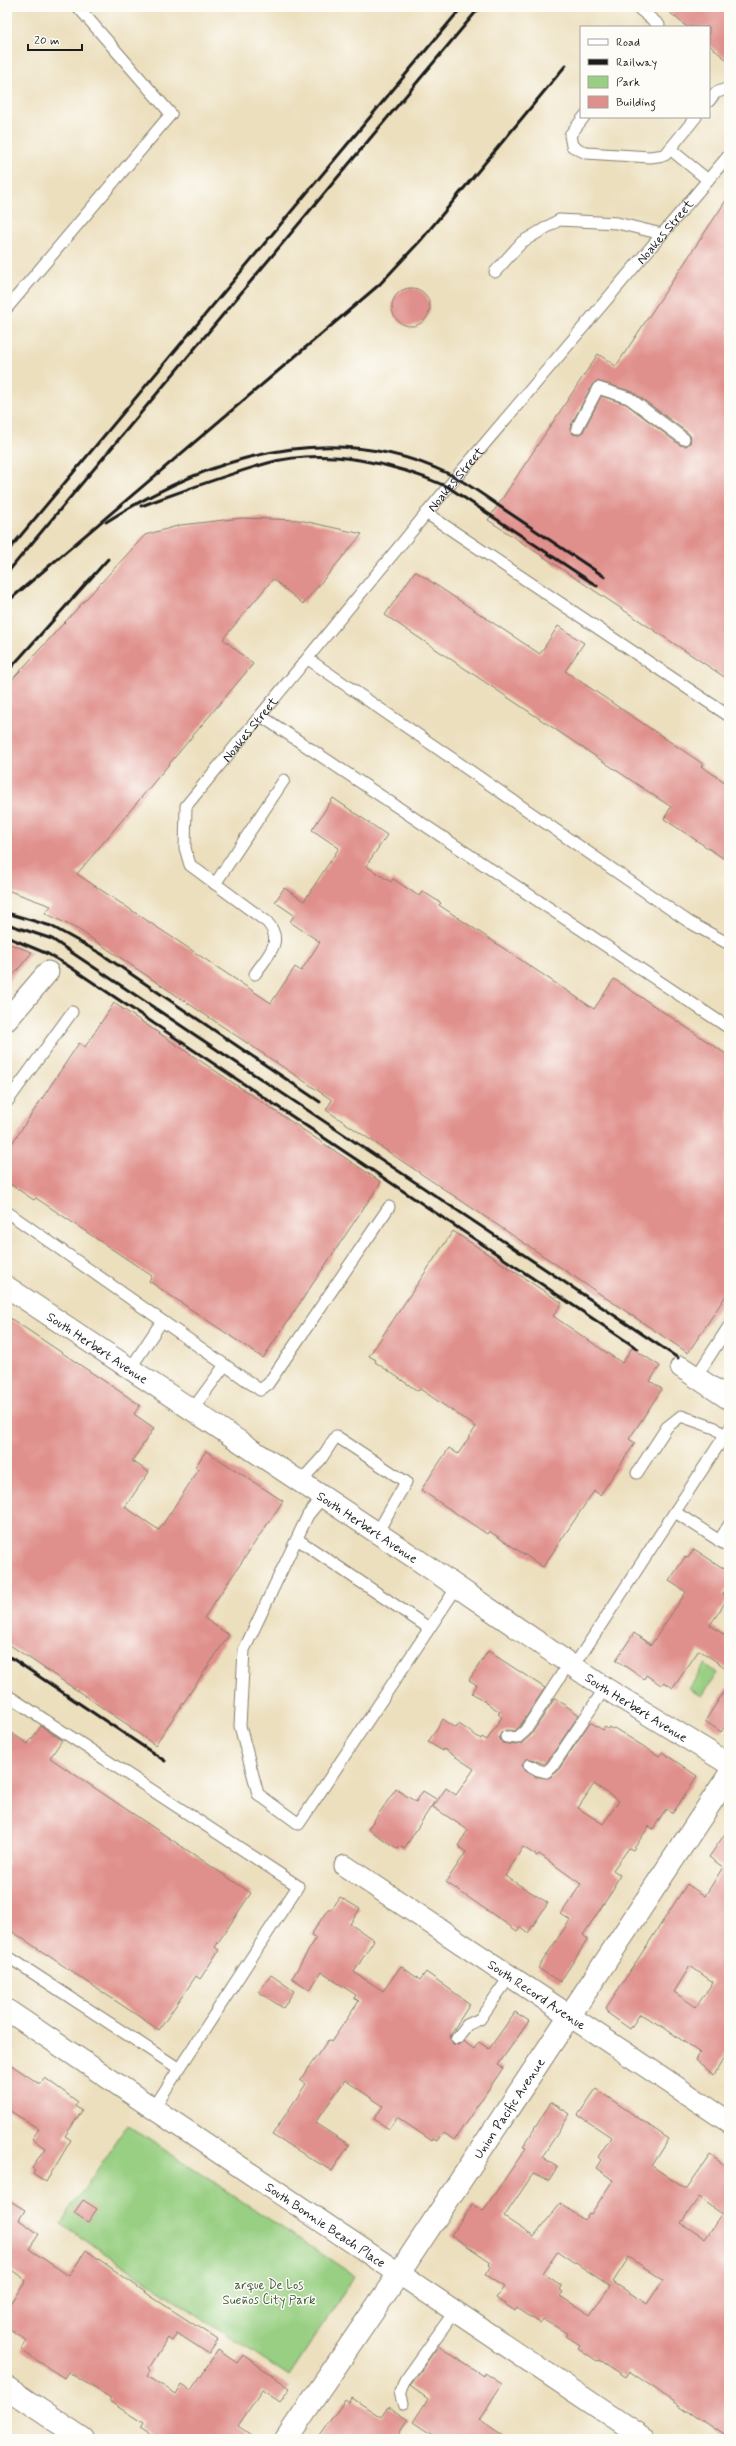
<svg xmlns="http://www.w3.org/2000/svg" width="736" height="2446" font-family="Mynerve,sans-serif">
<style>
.green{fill:#98cf82;stroke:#5a764f}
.building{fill:#e0908c;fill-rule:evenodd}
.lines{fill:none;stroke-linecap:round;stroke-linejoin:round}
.service-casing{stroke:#847e6d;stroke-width:13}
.minor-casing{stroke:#847e6d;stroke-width:23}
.tertiary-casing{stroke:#847e6d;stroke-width:24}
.service{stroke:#fff;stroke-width:11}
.minor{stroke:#fff;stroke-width:21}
.tertiary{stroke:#fff;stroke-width:22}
.rail{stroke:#1c1c1c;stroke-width:3}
.labels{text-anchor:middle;stroke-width:3;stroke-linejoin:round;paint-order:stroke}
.street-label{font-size:13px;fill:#1c1c1c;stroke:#fdfcf7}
.park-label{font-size:13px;fill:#475b40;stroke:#fdfcf7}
</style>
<rect width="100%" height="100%" fill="#fdfcf7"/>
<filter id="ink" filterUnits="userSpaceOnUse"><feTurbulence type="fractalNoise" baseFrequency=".025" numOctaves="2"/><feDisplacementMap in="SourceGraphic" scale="8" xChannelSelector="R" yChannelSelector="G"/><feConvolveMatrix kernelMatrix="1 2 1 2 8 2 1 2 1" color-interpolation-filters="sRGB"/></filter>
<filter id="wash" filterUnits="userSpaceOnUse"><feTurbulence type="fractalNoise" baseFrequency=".012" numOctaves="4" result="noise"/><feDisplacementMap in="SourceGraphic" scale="16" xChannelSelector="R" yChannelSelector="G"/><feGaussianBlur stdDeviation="0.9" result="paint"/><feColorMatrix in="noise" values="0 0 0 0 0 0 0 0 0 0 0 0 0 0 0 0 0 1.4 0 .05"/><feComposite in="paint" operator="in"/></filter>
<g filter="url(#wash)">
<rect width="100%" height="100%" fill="#ecdfbe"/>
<path class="green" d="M705,1664L717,1673L702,1696L689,1689Z
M127,2125L355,2276L289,2376L61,2224Z"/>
<g id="blocks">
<path class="building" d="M663,7H729V62L709,45V27H687Z
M729,196V680L488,520L598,354L616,366ZM597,381L633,392L688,433L691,437L690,443L686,446L680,445L626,404L601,396L583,432L578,435L573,434L570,429L571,425L592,385Z
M392 307a19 19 0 1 1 38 0a19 19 0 1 1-38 0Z
M241,518L299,520L362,534L303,604L273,579L223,639L253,664L77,874L271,1003L295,967L301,971L320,942L290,922L294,915L275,902L284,888L304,901L339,848L312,830L333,798L387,835L366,866L391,882L393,879L419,896L422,891L441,903L439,905L594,1009L614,979L729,1056V1291L688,1353L326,1110L332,1100L79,930L45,913L51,906L7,890V685L145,535L181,525Z
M415,571L540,654L558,626L584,643L565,671L703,764L701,766L729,785V862L664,819L671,807L385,615Z
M7,943L32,952L7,983Z
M114,1003L381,1182L263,1358L149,1281L152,1276L36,1198L34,1200L7,1182V1151L79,1043L85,1047Z
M453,1231L562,1303L553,1316L622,1363L632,1348L660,1366L650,1381L662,1389L629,1439L635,1443L600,1495L594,1491L543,1567L489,1531L487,1534L421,1490L449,1448L458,1454L476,1427L420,1389L418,1391L375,1362L376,1360L369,1356Z
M7,1316L140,1405L134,1414L154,1428L132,1461L149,1472L125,1507L159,1530L199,1469L195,1467L206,1451L283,1501L204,1618L229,1635L155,1745L130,1728L131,1727L7,1643Z
M694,1549L729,1572V1585L723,1594L729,1597L710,1625L729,1638V1670L699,1650L673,1688L664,1682L661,1685L646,1675L644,1679L616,1660L634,1633L651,1645L686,1592L669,1581L685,1557L688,1558Z
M488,1651L545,1688L520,1726L515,1731L506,1730L501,1733L499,1737L502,1743L516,1745L522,1743L531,1735L555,1698L579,1715L547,1762L544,1764L532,1759H526L522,1765L526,1771L536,1777H550L558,1771L590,1722L603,1730L605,1727L608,1729L609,1727L612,1729L614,1728L659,1756L662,1752L697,1776L673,1813L666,1809L653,1829L649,1826L633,1850L629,1848L613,1870L620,1875L614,1886L615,1887L583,1935L588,1939L560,1982L538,1968L570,1920L561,1914L581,1884L539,1854L537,1856L523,1847L505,1876L548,1903L528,1933L520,1927L517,1931L446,1882L466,1852L459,1847V1844L468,1830L433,1807L446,1788L456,1795L474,1769L444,1749L443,1751L428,1742L443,1719L456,1728L459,1724L481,1739L482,1737L487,1740L502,1717L498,1714L500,1712L472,1693L477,1685L469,1680ZM594,1784L619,1801L603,1824L578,1808Z
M729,1684V1720L721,1732L705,1721Z
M41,1726L62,1740L50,1758L251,1893L215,1947L219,1950L200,1979L196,1976L159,2030L7,1928V1730L28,1744Z
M396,1789L416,1802L423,1791L436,1799L404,1849L399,1846L398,1849L368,1829Z
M729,1828V2049L714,2075L696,2060L700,2053L663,2027L640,2014L630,2029L609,2014L606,2008L687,1884L705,1896L723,1867L709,1857ZM690,1966L713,1982L696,2007L674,1992Z
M340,1897L360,1909L350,1924L374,1940L354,1972L383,1991L401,1966L420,1980L426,1972L470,2004L452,2032L450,2037L453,2044L459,2045L463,2041L474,2049L479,2042L489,2049L515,2012L529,2021L498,2065L503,2068L454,2140L443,2132L437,2141L433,2139L432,2141L397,2117L389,2129L374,2119L383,2106L345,2080L315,2123L349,2145L332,2171L272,2135L306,2084L300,2080L328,2040L331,2042L359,2001L354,1998L356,1995L321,1972L310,1990L292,1978L316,1938L311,1935L328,1909H332Z
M271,1975L294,1991L283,2008L259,1992Z
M7,2062L38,2083H41L45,2078L78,2102L75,2106L82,2111L65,2136L71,2140L46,2182L33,2173L35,2170L32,2168L45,2148L32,2139L39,2129L7,2109Z
M596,2089L669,2139L652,2166L684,2188H687L710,2155L729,2168V2439L629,2371L625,2377L599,2360L597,2361L578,2348L580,2345L566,2336L568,2334L543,2319L540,2323L517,2308L515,2311L496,2298L504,2287L485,2275L490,2267L488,2265L491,2262L451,2235L473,2204L483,2211L526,2148L523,2147L551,2102L570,2114L542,2157L558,2167L549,2181L533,2174L504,2217L534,2237L560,2203L584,2220L589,2213L591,2214L613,2180L596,2168L601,2160L598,2157L611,2137L578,2115ZM699,2197L722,2214L705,2239L681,2223ZM558,2251L610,2286L590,2315L560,2296L563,2292L560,2290L562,2286L543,2273ZM629,2257L663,2280L647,2304L613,2282Z
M7,2199L25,2210L19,2220L39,2234L29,2249L69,2276L86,2250L152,2297L218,2340L209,2354L177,2333L172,2341L168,2338L149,2368L151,2370L147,2376L176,2394L182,2384L191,2390L218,2350L237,2363L243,2355L290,2388L280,2402L262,2390L238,2426L257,2439H157L140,2428L143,2423L109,2401L111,2398L68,2372L64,2378L21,2350L27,2341L7,2327V2308L26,2280L7,2267Z
M83,2200L97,2209L88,2222L74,2213Z
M438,2346L484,2376L485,2373L502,2384L479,2420L507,2439H438L413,2422L428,2399L410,2386Z
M352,2398L381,2417L388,2407L408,2420L396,2439H318L345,2400L349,2403Z"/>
</g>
</g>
<g filter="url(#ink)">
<use href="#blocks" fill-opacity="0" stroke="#847e6d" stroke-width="1"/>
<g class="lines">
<g class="service-casing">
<g id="service">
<path d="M637,7L659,25L657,27"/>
<path d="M709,101L715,93L729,88"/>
<path d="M584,117L570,135L572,146L586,153L650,157L665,155L696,117"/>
<path d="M670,149L708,180"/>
<path d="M495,272L522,242L559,220L617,223L662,234"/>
<path d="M7,308L171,114L78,7"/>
<path d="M577,428L598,388L629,398L684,439"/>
<path d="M426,513L729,716"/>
<path d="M308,659L689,922L729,944"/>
<path d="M261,716L729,1028"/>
<path d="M215,884L284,780"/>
<path id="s1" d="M255,974C267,956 285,942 267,922L190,865L185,848L186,806L448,487L729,155"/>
<path d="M7,1102L72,1012"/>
<path d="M7,1212L225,1365"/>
<path d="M130,1369L162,1321"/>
<path d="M696,1377L729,1326"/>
<path d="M192,1410L225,1365L260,1390L268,1384L389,1207"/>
<path d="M637,1473L667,1427L681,1416L715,1428L729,1439"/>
<path d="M300,1482L321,1459L336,1436L406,1482L377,1533"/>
<path d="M323,1497L308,1515L244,1650L240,1726L258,1794L299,1824L457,1587"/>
<path d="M675,1512L729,1547"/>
<path d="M297,1539L429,1628"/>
<path d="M719,1541L729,1525"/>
<path d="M574,1666L729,1429"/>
<path d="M7,1695L298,1886L153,2109"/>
<path d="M506,1737L517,1738L525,1731L569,1663"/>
<path d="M529,1765L538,1770L546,1772L552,1767L605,1688"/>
<path d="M7,1956L178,2068"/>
<path d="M457,2038L467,2025L480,2019L510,1976"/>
<path d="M403,2403L400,2392L405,2381L454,2312"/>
</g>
</g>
<g class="minor-casing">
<g id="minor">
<path d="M7,1020L48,972"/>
<path id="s2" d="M7,1287L418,1560L605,1688L729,1764"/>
<path d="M681,1367L729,1399"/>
<path id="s3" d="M345,1866L729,2122"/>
<path id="s4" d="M7,2010L645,2439"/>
</g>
</g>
<g class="tertiary-casing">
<g id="tertiary">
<path d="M7,2388L83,2439"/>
<path id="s5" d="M286,2439L398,2275L729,1775"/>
</g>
</g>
<use href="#service" class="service"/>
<use href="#minor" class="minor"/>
<use href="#tertiary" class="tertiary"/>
<path class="rail" d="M141,506C183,491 225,475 268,463C326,447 394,463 448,487L597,586
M106,522C210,456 331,418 449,474C468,483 487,498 505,510C538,532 572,555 605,577
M7,552L462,7
M7,573L480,7
M7,602L380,284L421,240L566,65
M7,672L108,559
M7,913L51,926L100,953L320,1102
M7,924L52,939L71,952L678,1358
M7,937L48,954L67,965L638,1349
M7,1655L165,1761"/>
</g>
</g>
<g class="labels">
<g class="street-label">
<text dy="5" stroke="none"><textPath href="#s1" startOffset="963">Noakes Street</textPath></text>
<text dy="5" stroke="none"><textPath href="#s1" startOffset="639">Noakes Street</textPath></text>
<text dy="5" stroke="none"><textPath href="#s1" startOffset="315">Noakes Street</textPath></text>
<text dy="5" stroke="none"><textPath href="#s2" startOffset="109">South Herbert Avenue</textPath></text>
<text dy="5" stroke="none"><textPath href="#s2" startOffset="433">South Herbert Avenue</textPath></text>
<text dy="5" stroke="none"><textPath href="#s2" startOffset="757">South Herbert Avenue</textPath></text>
<text dy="5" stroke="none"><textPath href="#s3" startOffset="231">South Record Avenue</textPath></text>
<text dy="5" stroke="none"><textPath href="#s5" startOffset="399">Union Pacific Avenue</textPath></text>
<text dy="5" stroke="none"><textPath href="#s4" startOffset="384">South Bonnie Beach Place</textPath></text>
</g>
<g class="park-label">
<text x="269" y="2289">arque De Los<tspan x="269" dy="15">Sueños City Park</tspan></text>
</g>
</g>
<rect width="736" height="2446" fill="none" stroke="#fdfcf7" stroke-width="24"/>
<rect x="580" y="26" width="130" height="92" fill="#fdfcf7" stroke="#a3a29f"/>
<rect x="588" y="39" width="20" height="6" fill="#ffffff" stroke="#a3a29f"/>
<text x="616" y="46" font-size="12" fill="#1c1c1c">Road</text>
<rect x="588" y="59" width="20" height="6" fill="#1c1c1c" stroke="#a3a29f"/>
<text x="616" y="66" font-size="12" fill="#1c1c1c">Railway</text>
<rect x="588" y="76" width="20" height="12" fill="#98cf82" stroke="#a3a29f"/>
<text x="616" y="86" font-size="12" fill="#1c1c1c">Park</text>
<rect x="588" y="96" width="20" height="12" fill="#e0908c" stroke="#a3a29f"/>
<text x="616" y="106" font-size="12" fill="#1c1c1c">Building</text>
<path d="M28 44v6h54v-6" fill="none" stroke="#1c1c1c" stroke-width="2"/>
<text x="34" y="44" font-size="12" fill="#1c1c1c" stroke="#fdfcf7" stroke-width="3" paint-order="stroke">20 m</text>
</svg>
